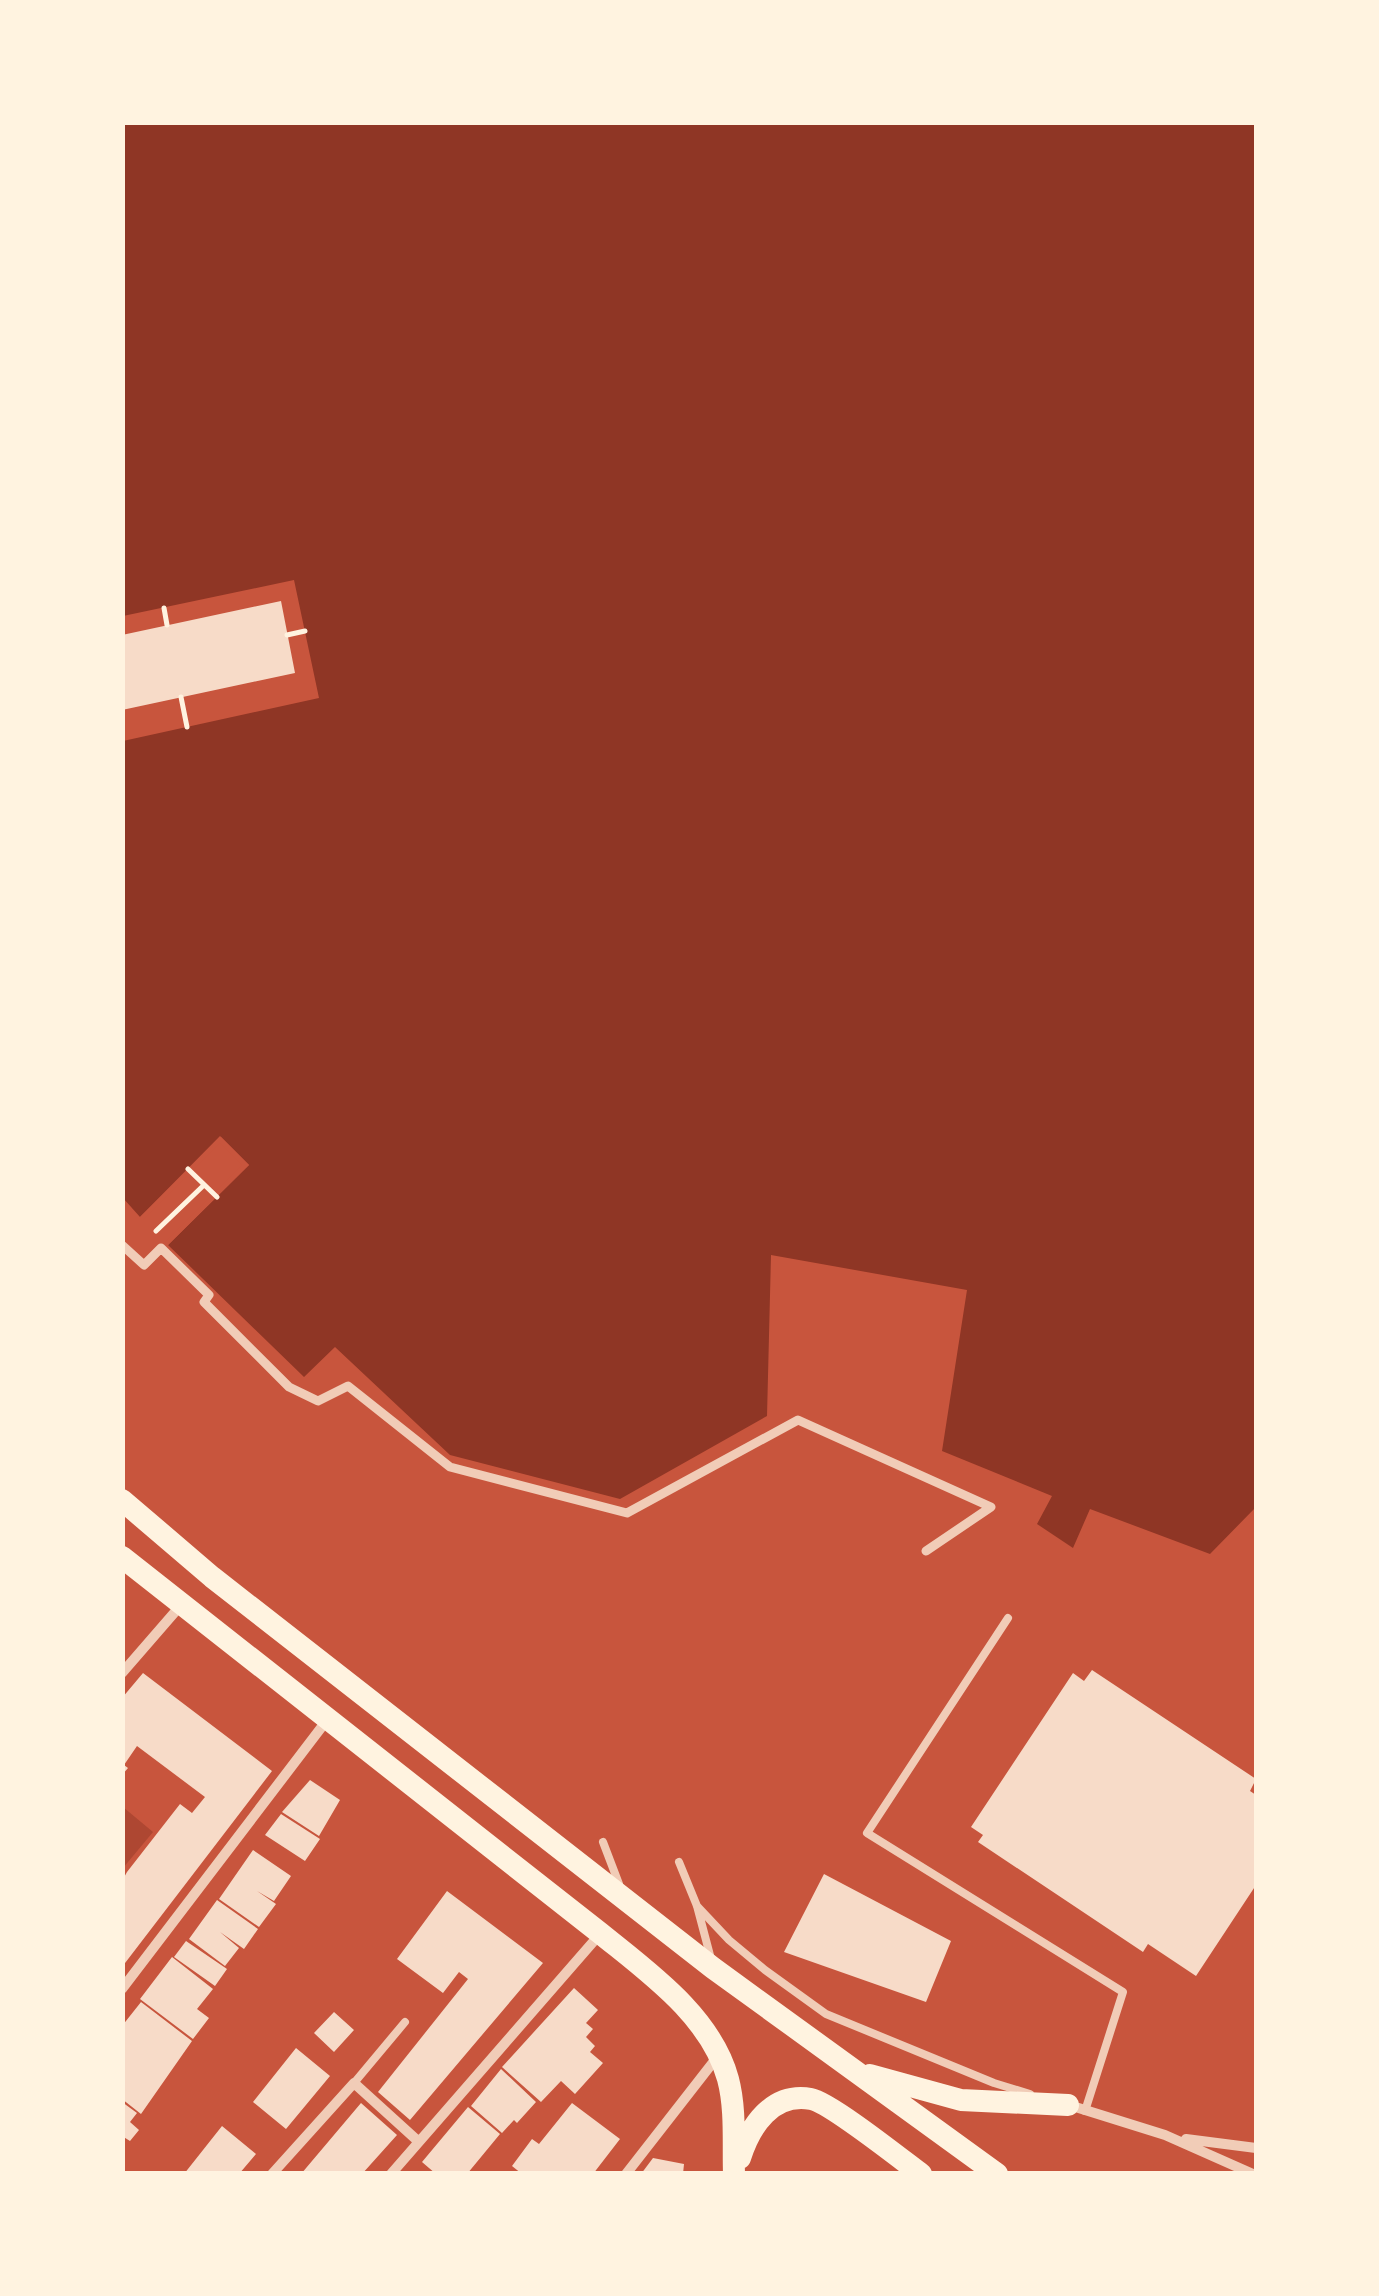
<svg xmlns="http://www.w3.org/2000/svg" width="1379" height="2296" font-family="'IBM Plex Sans',sans-serif">
<style>
.green{fill:#ae4732}
.water{fill:#8f3625}
.pier{fill:#c8553d}
.building{fill:#f7dbc8}
.lines{fill:none;stroke-linecap:round;stroke-linejoin:round}
.path{stroke:#fff3e0;stroke-width:5}
.service{stroke:#f1ccb7;stroke-width:8}
.pedestrian{stroke:#f1ccb7;stroke-width:9}
.minor{stroke:#f1ccb7;stroke-width:10}
.primary{stroke:#fff3e0;stroke-width:22}
</style>
<rect width="100%" height="100%" fill="#c8553d"/>
<path class="green" d="M123,1807L153,1832L123,1868Z"/>
<path class="water" d="M123,123H1256V1507L1210,1554L1090,1509L1073,1548L1037,1524L1052,1496L942,1451L967,1290L771,1255L767,1416L620,1499L450,1455L335,1347L304,1377L168,1245L249,1165L221,1137L140,1217L123,1198V741L319,698L294,580L123,616Z"/>
<path class="pier" d="M220,1136L249,1165L168,1245L165,1242L242,1165L220,1143L143,1220L140,1217Z"/>
<path class="building" d="M281,601L295,673L122,710V635Z
M1092,1670L1256,1779L1250,1791L1256,1795V1885L1196,1976L1148,1944L1143,1952L978,1842L983,1835L971,1827L1073,1673L1084,1681Z
M143,1673L272,1771L122,1967V1881L127,1872L180,1804L192,1813L205,1797L137,1746L124,1765L128,1768L122,1775V1698Z
M310,1780L340,1800L319,1836L282,1812Z
M281,1814L320,1839L305,1861L265,1835Z
M253,1850L291,1876L274,1901L257,1891L276,1904L259,1927L219,1899Z
M824,1874L951,1941L926,2002L784,1952Z
M447,1891L543,1963L410,2120L378,2092L468,1979L459,1972L443,1993L397,1959Z
M217,1900L258,1929L244,1949L220,1932L239,1948L225,1966L189,1939Z
M186,1941L227,1969L215,1986L174,1957Z
M172,1957L213,1989L197,2009L209,2018L193,2039L140,1999Z
M574,1988L598,2010L586,2023L593,2029L586,2037L595,2046L590,2052L603,2063L575,2094L561,2081L541,2102L502,2067Z
M141,2002L192,2041L141,2114L122,2099V2026Z
M334,2012L354,2030L334,2052L314,2033Z
M296,2048L330,2076L286,2129L253,2102Z
M501,2069L536,2102L517,2123L514,2120L502,2133L471,2106Z
M122,2102L137,2113L130,2122L139,2130L130,2141L122,2136Z
M361,2103L397,2135L362,2174H301Z
M572,2103L620,2139L593,2174H522L512,2166L532,2139L539,2144Z
M468,2107L500,2134L467,2174H436L422,2162Z
M222,2126L256,2154L239,2174H184Z
M653,2158L684,2164L683,2174H641Z"/>
<g class="lines">
<path class="path" d="M164,608L167,625
M287,635L305,631
M181,697L187,727
M188,1169L217,1197
M156,1231L204,1185"/>
<path class="service" d="M1008,1618L867,1833L1123,1992L1085,2111
M603,1842L619,1884
M679,1862L697,1906L711,1959
M697,1906L729,1940L765,1970L826,2014L994,2083L1030,2094
M354,2083L405,2022"/>
<path class="pedestrian" d="M122,1245L144,1265L161,1248L209,1295L204,1302L289,1387L318,1401L348,1386L450,1467L627,1513L798,1420L991,1507L926,1551"/>
<path class="minor" d="M122,1673L181,1605
M122,1989L327,1720
M1069,2105L1165,2135L1253,2174
M1186,2139L1256,2148
M272,2174L354,2083L419,2142
M391,2174L600,1934
M626,2174L718,2056"/>
<path class="primary" d="M122,1500L212,1577L713,1968L997,2174
M122,1557L600,1933C648,1972 711,2016 728,2079C736,2109 733,2143 734,2174
M870,2075L961,2100L1068,2105
M740,2158C750,2126 772,2092 811,2099C829,2102 901,2159 921,2174"/>
</g>
<rect width="1379" height="2296" fill="none" stroke="#fff3e0" stroke-width="250"/>
</svg>
